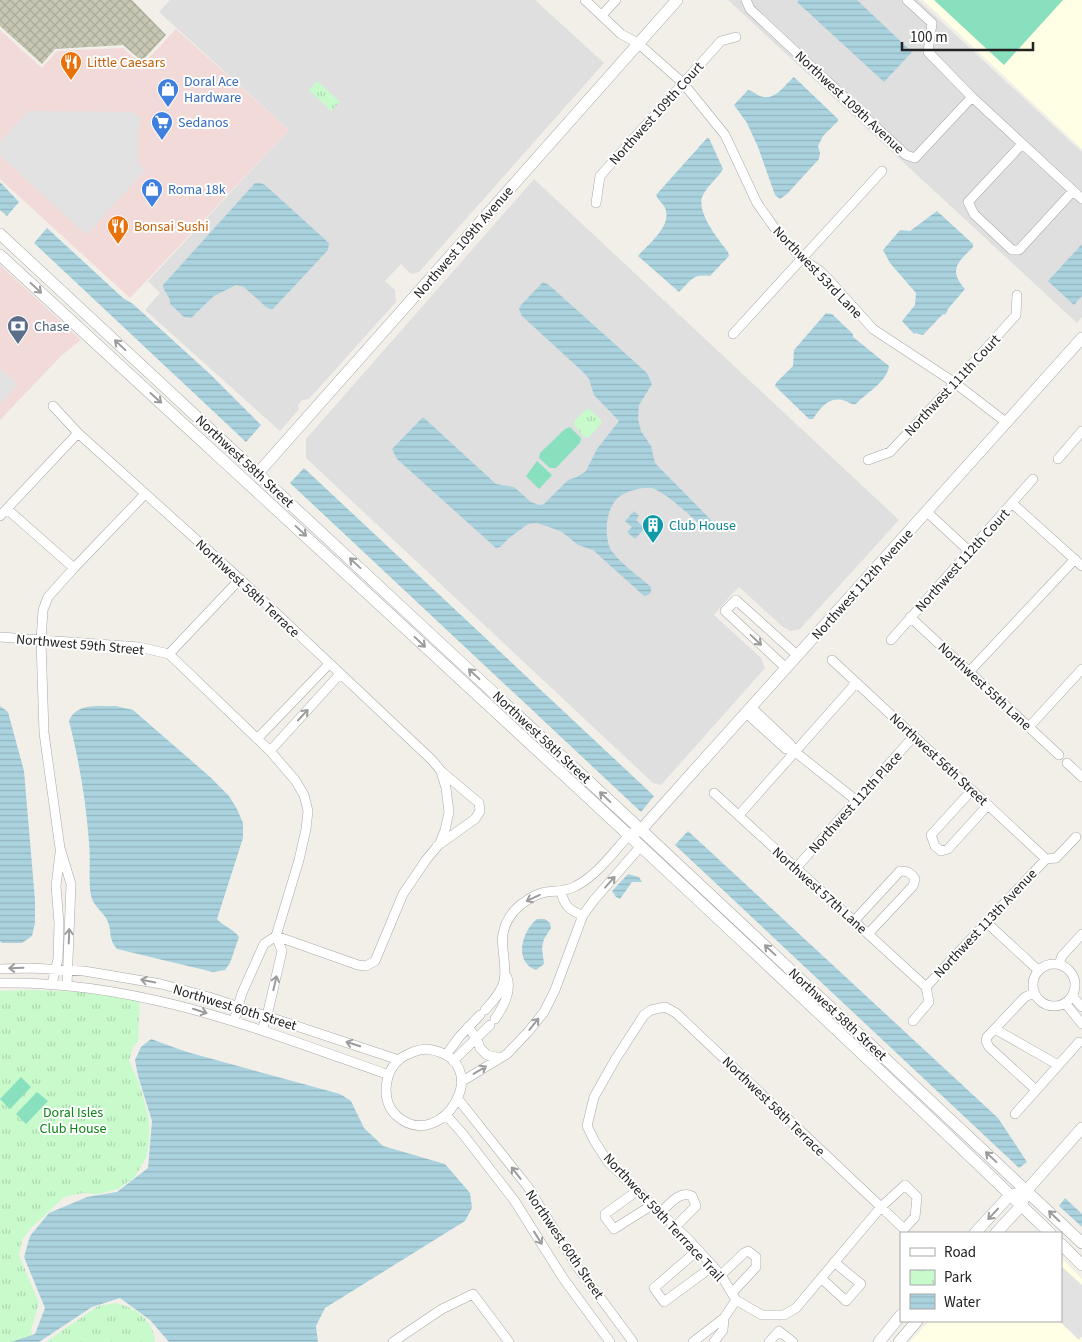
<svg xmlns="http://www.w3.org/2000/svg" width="1082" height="1342" font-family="'Source Sans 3',sans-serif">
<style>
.residential{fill:#e0dfdf}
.commercial{fill:#f2dad9}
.education{fill:#ffffe5}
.construction{fill:url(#construction-cross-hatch)}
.park{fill:url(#park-tufts)}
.pitch{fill:#88e0be}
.parking{fill:#e2e2e2}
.water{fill:url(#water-rules)}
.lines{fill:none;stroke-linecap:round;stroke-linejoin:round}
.minor-casing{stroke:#a9a9a9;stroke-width:10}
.tertiary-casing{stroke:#a9a9a9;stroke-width:12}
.minor{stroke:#fff;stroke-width:9}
.tertiary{stroke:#fff;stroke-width:11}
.oneway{stroke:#9c9c9c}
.labels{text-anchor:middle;stroke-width:4;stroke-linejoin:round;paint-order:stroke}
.food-label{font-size:14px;fill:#c56008;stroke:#fff;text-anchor:start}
.shop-label{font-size:14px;fill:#366cbe;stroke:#fff;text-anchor:start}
.street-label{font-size:14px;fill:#222;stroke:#fff}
.service-label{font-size:14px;fill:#4e5e75;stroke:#fff;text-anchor:start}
.culture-label{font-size:14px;fill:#0d838f;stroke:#fff;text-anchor:start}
.park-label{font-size:14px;fill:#0c8416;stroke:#fff}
</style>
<defs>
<pattern id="construction-cross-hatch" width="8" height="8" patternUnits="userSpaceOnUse" patternTransform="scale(1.25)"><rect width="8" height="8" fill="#c7c7b4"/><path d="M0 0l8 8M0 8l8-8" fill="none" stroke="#abab9a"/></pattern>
<pattern id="park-tufts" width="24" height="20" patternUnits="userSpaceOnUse" patternTransform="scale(1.25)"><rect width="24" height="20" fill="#c8facc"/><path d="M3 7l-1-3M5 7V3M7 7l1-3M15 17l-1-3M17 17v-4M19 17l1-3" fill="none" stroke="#acd6af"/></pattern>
<pattern id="water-rules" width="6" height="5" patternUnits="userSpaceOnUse" patternTransform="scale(1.25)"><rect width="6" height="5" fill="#aad3df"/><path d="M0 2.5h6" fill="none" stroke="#92b5bf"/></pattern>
</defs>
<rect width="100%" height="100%" fill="#f2efe9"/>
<path class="residential" d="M170,0H535L604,63L419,272L411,274L401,264L385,281L395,290L396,302L309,399L302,400L298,405L299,409L280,431L145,310L160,293L148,281L289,130L159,12Z
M728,0H918L1082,152V317L1077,323Z
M534,179L899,520L800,629L791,631L783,627L739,587L731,595L714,615L761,658L765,668L661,785L653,783L306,458V439Z"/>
<path class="commercial" d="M176,29L289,130L130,298L0,179V30L42,68L57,51L123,48L142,65Z
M0,265L81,340L62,355L0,420Z"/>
<path class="education" d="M923,0H1082V149Z
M1061,1258L1082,1279V1342H910L929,1321H1061Z"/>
<path class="construction" d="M0,0H132L166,35L142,61L123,45L55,49L42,64L0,26Z"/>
<path class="park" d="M317,81L340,102L331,111L309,90Z
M588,408L602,421L601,424L589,437H584L574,425L575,420Z
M31,990L88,992L140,1001L138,1041L133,1047L129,1061L139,1083L149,1119V1142L146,1158L135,1177L118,1189L98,1194L83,1193L64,1197L30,1229L22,1240L19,1255L39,1303L31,1330L34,1342H0V991Z
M116,1303C136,1308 154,1321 155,1342H46L98,1306Z"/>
<path class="pitch" d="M934,0H1063L1004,65Z
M570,427L581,438L580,443L556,468H550L539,458L540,453L565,429Z
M537,461L552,475L539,489L526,476Z
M21,1077L31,1087L10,1109L0,1099Z
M37,1092L48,1101L26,1124L16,1114Z"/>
<path class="parking" d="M28,111L133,112L141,118L138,130V162L145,171L86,235L0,155V142Z
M0,368L18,384L0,404Z
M1061,1266L1082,1285V1336L1079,1340L1059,1321H1061Z"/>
<path class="water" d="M799,0H857L912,52L884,82L797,2Z
M794,77L838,119V121L823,136L818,146L820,153L819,159L787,194L780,199L775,195L758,147L747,123L734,105L748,90C753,91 755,94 760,96C775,102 784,85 794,77Z
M707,138H709L723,169C718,178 708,185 703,195C695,211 718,239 728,252L729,256L710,276C692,274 692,280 679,292L638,256C648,244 670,228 666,211C665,204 658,201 656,195Z
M0,182L19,202L7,216L0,210Z
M255,183H260L265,185L329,243L328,250L273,309H270L266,307L244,287L236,285L214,296L191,318L184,317L170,304C171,296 163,292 163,285Z
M937,211L973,244V247C958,262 948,270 965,289L947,310L948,311L944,315L943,314L923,335L915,333L914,334L902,321L915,305L916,293L890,263L883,250L900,230L910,231Z
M47,228L123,298L133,304L210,374L261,425L246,442L34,243Z
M1082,244V296L1074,305L1048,281Z
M543,282L549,285L647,373L652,384L639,405L638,419L641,431L651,446L655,463L713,522L706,529C694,520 664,490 651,488C641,487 622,492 616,500C606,511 604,534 610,548C617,561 640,577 651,587V592L648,595L644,596L593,550L578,545L562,532L549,527L537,523L528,524L509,538L500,547L496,548L397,459L392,449L423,417L496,484L514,487L531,502L539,505L544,504L568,480L577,477L586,471L597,449L619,421L594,395L589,379L583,372L522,316L519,309L521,305Z
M826,313L832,314L853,334V337L889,366C887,382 866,393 856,404C850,405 850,402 845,401C830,395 820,408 813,419H809L775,386L776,383L793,366L794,350Z
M304,468L654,796L641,812L290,483Z
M634,511L639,516L636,520L645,528L635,539L627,532L632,527L625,521Z
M0,706L8,712L24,771L35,900V923L32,936L22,943H2L0,941Z
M116,706L133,710L209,776L229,796L237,809L243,823V838L217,919C223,926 234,929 239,937L230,963L225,970L213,972L117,949C110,941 111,935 109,925C106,913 94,908 91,896C88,879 91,860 89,842C86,802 79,760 69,721C77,702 99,707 116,706Z
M688,831L998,1118L1027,1162L1019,1168L675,845Z
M628,874L639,877L642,882H632L620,899L616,897L612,891Z
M537,919H545L550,923L551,928L544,939L542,948L544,964L536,970C513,962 522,931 537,919Z
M151,1039L187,1052L340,1094L351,1101L364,1128L383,1146L445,1164L470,1193L472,1208L465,1221L325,1308L316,1326L318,1342H169L150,1320L120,1298L92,1307L39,1342H11L35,1334L45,1308L24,1257L30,1236L49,1213L87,1197L117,1192L148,1168L152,1121L138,1076L135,1060L141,1047Z
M1065,1198L1082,1214V1227L1059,1206Z"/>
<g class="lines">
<g class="minor-casing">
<path id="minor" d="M585,0L621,34L639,44L683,83L725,135L757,203L776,230L802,259L820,271L830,281L873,329L955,383L1007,423
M746,0L750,9L906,155L915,158L972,97L928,52L932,23L907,0
M602,15L616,0
M972,97L1082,199
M1022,144L968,202L974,214L1012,250H1019L1073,191
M596,203L600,176L721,41L736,37
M733,334L882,171
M53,406L78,433L240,579L432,760L441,771L479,803L480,811L475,819L437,846
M1058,459L1082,431
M868,460L890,452L955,383L1016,315L1017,295
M1012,503L1082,566
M7,509L74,568
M927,512L969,551
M0,516L78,433
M910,617L1059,755
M0,637L139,647L169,654L270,751L295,780L304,795L308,811L306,829L299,860L276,936L264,944L242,993L234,1021
M891,640L1033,479
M169,654L240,579
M832,660L1046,859
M786,668L725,611L736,600L798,656
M969,672L1075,559
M751,707L790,744L794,751L857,801
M746,713L786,749L794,751
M1029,727L1082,669
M257,739L329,664
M270,751L340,674
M1067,763L1082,777
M972,790L931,835L935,846L941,851L948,849L988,805
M714,793L926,987
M739,815L856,683
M796,868L914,736
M561,891C564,905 569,911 583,915
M854,921L900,871C908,871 911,873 915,879L913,886L868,934
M986,922L1038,970
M276,936L358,965L366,966L375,961L403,894L426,860L440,843L445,830L449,812L446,788L441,771
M1033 985a21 21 0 1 1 42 0a21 21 0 1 1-42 0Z
M1059,964L1062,956L1082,934
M0,969L30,968L84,971L161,984L209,997L399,1060
M0,983C138,980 261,1030 389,1075
M52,984L58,959L59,923L56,886L60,853
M67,985L71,884L60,848L44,733L41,641L43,610L48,597L74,568L145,494
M1034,993L1025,997L987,1037L986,1041L989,1047L1036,1090
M1073,997L1082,1007
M1066,1004L1082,1024
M665,1007L676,1013L881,1207L796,1308L784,1315H762L736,1300L721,1275L689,1240L608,1162L595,1142L587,1126L594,1097L615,1060L644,1015L651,1010Z
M485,1010C492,1002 502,992 504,981C509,956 492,938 514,911C522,902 535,894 546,892C557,891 567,891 576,886C597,875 613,853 628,836
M495,1019C503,1007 512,992 507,977
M913,1021L929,1002L926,987L1046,859L1056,858L1076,837
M468,1027L477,1039L480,1048L487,1055L500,1058
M995,1029L1058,1065
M262,1030L267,1016L282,951L276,936
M426,1049C500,1058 442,1156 397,1116C380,1101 384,1071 401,1058C409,1053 416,1050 426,1049Z
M446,1055L460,1036L480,1015
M453,1061L490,1025
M461,1082L507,1054L528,1032L544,1012L555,990L583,915L594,900L640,847
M458,1099L528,1187L576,1265L633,1342
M1015,1114L1079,1042
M446,1115L462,1133L514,1200L563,1278L610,1342
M905,1185L917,1197L915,1217L904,1229L881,1207Z
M637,1191L605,1214V1217L614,1229L652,1205
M660,1213C669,1205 679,1190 692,1196L696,1206L675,1227
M698,1250L654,1288L664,1302L713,1266
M721,1275L744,1253L748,1251L756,1257V1267L732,1293
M821,1278L846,1301L861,1284L834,1262
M393,1342L442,1309L473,1294L509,1342
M693,1342L724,1318L736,1300
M714,1342L723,1330L724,1318
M769,1342L779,1331L793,1342"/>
</g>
<g class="tertiary-casing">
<path id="tertiary" d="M0,234L654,842L1082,1243
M0,255C351,579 705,901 1050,1233
M258,473L677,0
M634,833L641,830L648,822L1082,338
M975,1233L1010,1195L1016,1194
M996,1233L1021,1206L1027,1190L1082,1128
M1061,1244L1082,1265
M879,1342L901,1315
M899,1342L917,1321"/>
</g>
<use href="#minor" class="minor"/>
<use href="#tertiary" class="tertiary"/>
</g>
<defs><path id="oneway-shaft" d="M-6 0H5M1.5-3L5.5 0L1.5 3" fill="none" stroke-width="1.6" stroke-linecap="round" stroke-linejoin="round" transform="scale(1.25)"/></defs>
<g class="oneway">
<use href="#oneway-shaft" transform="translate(36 288) rotate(43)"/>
<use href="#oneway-shaft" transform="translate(120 345) rotate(-137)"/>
<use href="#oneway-shaft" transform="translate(156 398) rotate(42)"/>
<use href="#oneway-shaft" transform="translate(301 531) rotate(43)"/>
<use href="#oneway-shaft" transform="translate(355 563) rotate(-137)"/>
<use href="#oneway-shaft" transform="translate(756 640) rotate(43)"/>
<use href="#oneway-shaft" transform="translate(420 642) rotate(43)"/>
<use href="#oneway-shaft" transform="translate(474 674) rotate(-137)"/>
<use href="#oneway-shaft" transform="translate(303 715) rotate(-47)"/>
<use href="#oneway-shaft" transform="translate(605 797) rotate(-137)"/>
<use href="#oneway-shaft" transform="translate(610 882) rotate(-48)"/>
<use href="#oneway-shaft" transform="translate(533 898) rotate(155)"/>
<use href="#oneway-shaft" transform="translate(69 936) rotate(-88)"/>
<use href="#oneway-shaft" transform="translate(770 950) rotate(-137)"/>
<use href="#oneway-shaft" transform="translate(16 968) rotate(178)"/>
<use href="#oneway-shaft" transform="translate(148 981) rotate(-169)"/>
<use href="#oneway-shaft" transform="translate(275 983) rotate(-77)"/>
<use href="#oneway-shaft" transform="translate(200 1011) rotate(18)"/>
<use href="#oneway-shaft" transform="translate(534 1024) rotate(-51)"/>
<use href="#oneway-shaft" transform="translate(353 1044) rotate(-162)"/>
<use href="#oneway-shaft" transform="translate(480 1070) rotate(-31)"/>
<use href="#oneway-shaft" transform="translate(991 1157) rotate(-137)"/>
<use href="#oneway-shaft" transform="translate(516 1173) rotate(-128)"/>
<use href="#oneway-shaft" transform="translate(993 1214) rotate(133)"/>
<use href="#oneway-shaft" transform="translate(1054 1216) rotate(-136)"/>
<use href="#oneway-shaft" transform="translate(538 1238) rotate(58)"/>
</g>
<defs>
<g id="restaurant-pin" transform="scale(1.125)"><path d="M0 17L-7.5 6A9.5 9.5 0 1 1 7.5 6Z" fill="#e8710a" stroke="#fff"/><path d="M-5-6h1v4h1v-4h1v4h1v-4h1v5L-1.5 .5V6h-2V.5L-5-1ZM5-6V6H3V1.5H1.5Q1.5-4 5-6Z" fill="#fff"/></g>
<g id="shop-pin" transform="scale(1.125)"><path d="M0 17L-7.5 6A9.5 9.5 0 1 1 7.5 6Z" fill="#3f7fe0" stroke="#fff"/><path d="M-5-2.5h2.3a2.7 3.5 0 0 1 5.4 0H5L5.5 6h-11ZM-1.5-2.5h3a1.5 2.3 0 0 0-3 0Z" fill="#fff"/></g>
<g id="supermarket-pin" transform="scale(1.125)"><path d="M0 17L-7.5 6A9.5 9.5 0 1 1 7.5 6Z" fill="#3f7fe0" stroke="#fff"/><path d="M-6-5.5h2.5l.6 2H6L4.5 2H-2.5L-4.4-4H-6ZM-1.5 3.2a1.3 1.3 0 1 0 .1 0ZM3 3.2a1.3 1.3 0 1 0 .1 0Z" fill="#fff"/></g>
<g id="bank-pin" transform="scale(1.125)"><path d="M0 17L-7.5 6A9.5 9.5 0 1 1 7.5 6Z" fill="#5c6f8a" stroke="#fff"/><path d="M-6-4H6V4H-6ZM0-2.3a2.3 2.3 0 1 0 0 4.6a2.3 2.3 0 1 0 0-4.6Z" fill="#fff"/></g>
<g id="building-pin" transform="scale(1.125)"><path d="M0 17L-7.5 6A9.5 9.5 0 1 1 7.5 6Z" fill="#0f9aa8" stroke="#fff"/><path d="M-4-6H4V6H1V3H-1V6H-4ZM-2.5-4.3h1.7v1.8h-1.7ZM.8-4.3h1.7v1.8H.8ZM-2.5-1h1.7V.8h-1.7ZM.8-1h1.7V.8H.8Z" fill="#fff"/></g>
</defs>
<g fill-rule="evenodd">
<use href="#restaurant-pin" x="71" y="62"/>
<use href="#shop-pin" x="168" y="89"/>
<use href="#supermarket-pin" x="162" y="122"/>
<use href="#shop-pin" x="152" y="189"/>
<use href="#restaurant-pin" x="118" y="226"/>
<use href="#bank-pin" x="18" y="326"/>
<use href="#building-pin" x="653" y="525"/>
</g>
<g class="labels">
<g class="food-label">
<text x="87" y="67">Little Caesars</text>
<text x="134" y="231">Bonsai Sushi</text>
</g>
<g class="shop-label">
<text x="184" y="86">Doral Ace<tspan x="184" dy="16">Hardware</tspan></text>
<text x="178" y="127">Sedanos</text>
<text x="168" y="194">Roma 18k</text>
</g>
<g class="street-label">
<text transform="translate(850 102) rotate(43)" y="5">Northwest 109th Avenue</text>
<text transform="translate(656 113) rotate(-48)" y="5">Northwest 109th Court</text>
<text transform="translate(463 242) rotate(-49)" y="5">Northwest 109th Avenue</text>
<text transform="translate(818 272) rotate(46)" y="5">Northwest 53rd Lane</text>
<text transform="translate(952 385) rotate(-47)" y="5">Northwest 111th Court</text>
<text transform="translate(245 461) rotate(43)" y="5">Northwest 58th Street</text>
<text transform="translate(962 560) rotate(-48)" y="5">Northwest 112th Court</text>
<text transform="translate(862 584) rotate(-48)" y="5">Northwest 112th Avenue</text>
<text transform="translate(248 588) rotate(43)" y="5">Northwest 58th Terrace</text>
<text transform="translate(80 644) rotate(5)" y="5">Northwest 59th Street</text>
<text transform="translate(985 686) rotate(43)" y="5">Northwest 55th Lane</text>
<text transform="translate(542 737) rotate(43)" y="5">Northwest 58th Street</text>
<text transform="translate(939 759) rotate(43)" y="5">Northwest 56th Street</text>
<text transform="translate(855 802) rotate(-48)" y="5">Northwest 112th Place</text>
<text transform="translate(820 890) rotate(42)" y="5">Northwest 57th Lane</text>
<text transform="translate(985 923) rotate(-47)" y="5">Northwest 113th Avenue</text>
<text transform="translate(235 1007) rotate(17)" y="5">Northwest 60th Street</text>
<text transform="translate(838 1014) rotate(43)" y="5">Northwest 58th Street</text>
<text transform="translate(774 1106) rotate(44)" y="5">Northwest 58th Terrace</text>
<text transform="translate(664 1217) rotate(47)" y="5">Northwest 59th Terrrace Trail</text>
<text transform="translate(565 1244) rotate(56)" y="5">Northwest 60th Street</text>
</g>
<g class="service-label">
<text x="34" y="331">Chase</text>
</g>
<g class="culture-label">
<text x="669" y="530">Club House</text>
</g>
<g class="park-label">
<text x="73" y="1117">Doral Isles<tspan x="73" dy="16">Club House</tspan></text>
</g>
</g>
<rect x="900" y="1232" width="162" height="90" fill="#ffffff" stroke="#a7a7a7"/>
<rect x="910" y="1248" width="25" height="8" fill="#ffffff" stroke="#a7a7a7"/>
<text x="944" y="1257" font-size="15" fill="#222222">Road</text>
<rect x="910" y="1270" width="25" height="15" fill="url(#park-tufts)" stroke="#a7a7a7"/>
<text x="944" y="1282" font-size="15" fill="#222222">Park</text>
<rect x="910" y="1294" width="25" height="15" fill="url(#water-rules)" stroke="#a7a7a7"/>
<text x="944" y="1307" font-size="15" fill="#222222">Water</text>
<path d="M902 42v8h131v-8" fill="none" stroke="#222222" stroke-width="2.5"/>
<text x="910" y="42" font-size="15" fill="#222222" stroke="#ffffff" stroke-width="4" paint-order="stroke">100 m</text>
</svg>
